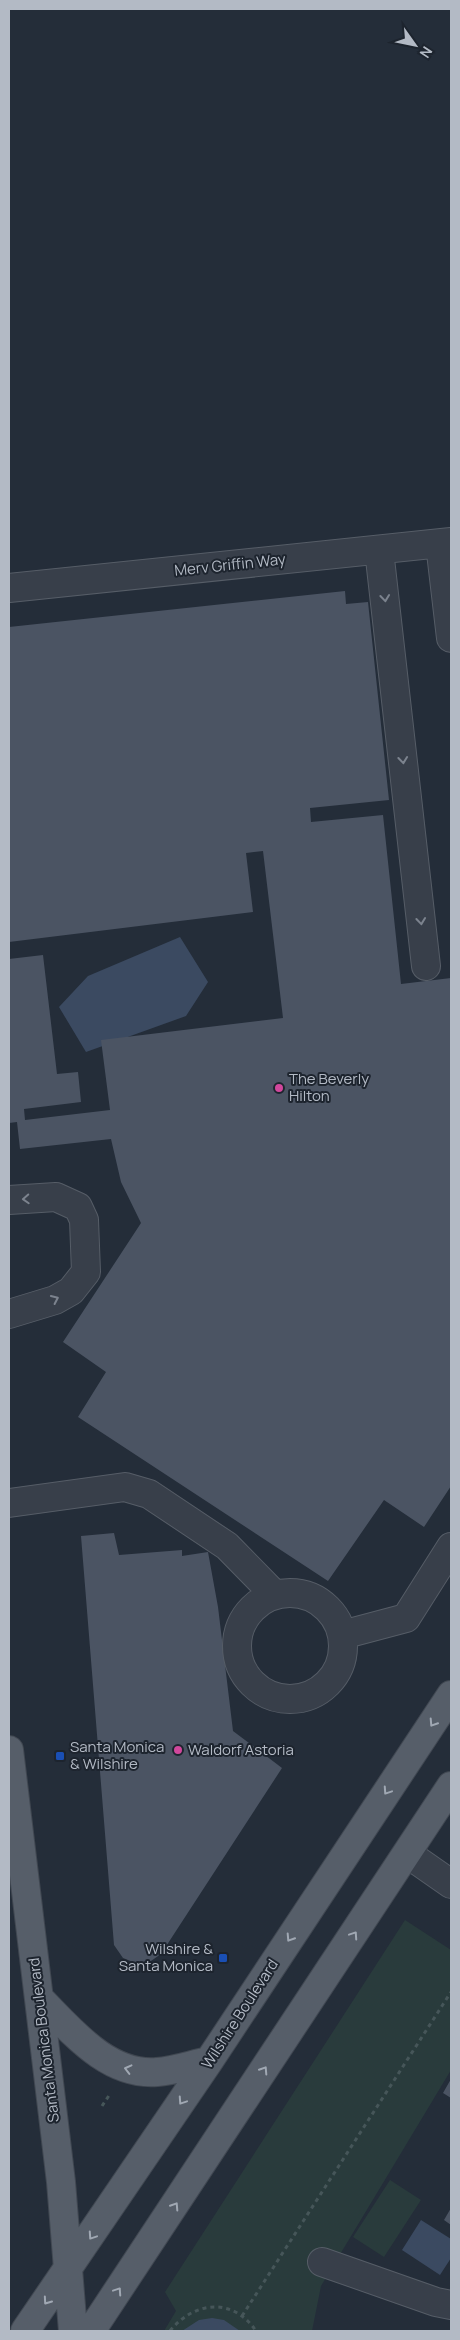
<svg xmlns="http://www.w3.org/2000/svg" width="460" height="2340" font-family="Manrope,sans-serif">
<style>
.green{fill:#293b3c}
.water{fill:#3b4a61}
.building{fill:#4b5463}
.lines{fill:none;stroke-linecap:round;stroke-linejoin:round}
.minor-casing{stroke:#565d67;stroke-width:30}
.major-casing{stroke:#414852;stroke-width:30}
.path{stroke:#465659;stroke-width:3;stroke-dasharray:4 4;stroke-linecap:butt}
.minor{stroke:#383f4a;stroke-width:28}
.major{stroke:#565e69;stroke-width:28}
.oneway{stroke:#7c838e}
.oneway2{stroke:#a0a8b3}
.hotel-dot{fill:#d1479c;stroke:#1d242e;stroke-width:2}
.transit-dot{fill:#1a4fb4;stroke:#1d242e;stroke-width:2}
.labels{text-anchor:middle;stroke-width:4;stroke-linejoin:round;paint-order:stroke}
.street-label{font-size:15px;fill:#b3bac5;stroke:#1d242e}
.poi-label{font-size:15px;fill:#b3bac5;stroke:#1d242e;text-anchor:start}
</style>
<rect width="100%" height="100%" fill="#242d39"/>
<path class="green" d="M405,1920L451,1950V2070L321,2286L312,2331H164L176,2311L165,2292Z
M390,2180L421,2200L384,2257L353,2237Z"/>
<path class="water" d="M180,937L208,982L186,1016L86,1052L59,1007L88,976Z
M421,2220L451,2239V2258L440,2275L402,2250Z
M212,2318L224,2320L240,2331H182L199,2320Z"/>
<path class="building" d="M345,591L346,604L368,602L389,800L310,808L311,822L383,815L401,984L451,978V1486L424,1527L384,1500L328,1581L78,1417L106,1372L63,1342L141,1223L121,1182L111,1139L20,1149L17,1122L9,1123V959L43,955L57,1074L78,1072L81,1102L24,1109L25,1120L110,1110L101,1040L283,1018L263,851L246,853L253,912L9,942V627Z
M114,1533L119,1555L182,1550V1556L208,1552L218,1607L233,1731L282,1768L161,1954L148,1963L133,1962L123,1958L114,1945L81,1536Z
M451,2079V2098L443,2093Z
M451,2208V2225L444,2220Z"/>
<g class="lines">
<g class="minor-casing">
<path id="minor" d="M440,544L451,638
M379,550L426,966
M9,588L451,542
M9,1200L56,1197L78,1207L84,1220L86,1272L71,1291L55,1300L9,1314
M9,1503L125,1487L149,1494L227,1546L275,1595
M237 1646a53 53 0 1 1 106 0a53 53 0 1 1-106 0Z
M342,1635L406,1618L451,1547
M408,1854L451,1884
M322,2262L436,2302L451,2305"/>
</g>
<g class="major-casing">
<path id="major" d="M9,1750L61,2182L73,2331
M39,1998C71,2030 107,2076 157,2072C174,2071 193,2064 209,2061
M25,2331L209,2061L451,1695
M91,2331L451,1786"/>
</g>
<path class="path" d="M102,2106L110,2094
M242,2316L451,1992
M170,2331C194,2301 233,2297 256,2331"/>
<use href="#minor" class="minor"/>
<use href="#major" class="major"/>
</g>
<defs><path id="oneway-chevron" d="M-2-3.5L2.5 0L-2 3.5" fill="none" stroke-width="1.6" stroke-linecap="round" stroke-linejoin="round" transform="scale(1.25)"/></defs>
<g class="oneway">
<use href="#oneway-chevron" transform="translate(385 598) rotate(84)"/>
<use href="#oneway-chevron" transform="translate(403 760) rotate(84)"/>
<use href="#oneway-chevron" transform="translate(421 921) rotate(84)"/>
<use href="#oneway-chevron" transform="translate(26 1199) rotate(177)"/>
<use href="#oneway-chevron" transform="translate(55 1299) rotate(-25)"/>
</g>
<g class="oneway2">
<use href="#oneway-chevron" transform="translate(433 1723) rotate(123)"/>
<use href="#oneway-chevron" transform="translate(387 1791) rotate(124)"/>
<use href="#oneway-chevron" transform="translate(354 1935) rotate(-56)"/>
<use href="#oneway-chevron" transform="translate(290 1938) rotate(123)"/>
<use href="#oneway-chevron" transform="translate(128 2069) rotate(-166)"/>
<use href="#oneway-chevron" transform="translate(264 2070) rotate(-57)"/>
<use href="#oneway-chevron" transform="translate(182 2101) rotate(124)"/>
<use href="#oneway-chevron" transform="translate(175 2206) rotate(-57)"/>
<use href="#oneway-chevron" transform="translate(92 2236) rotate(124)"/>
<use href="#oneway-chevron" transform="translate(118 2291) rotate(-56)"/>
<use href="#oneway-chevron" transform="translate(47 2301) rotate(125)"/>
</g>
<g class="hotel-dot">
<circle cx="279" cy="1088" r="5"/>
<circle cx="178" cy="1750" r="5"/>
</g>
<g class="transit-dot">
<rect x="55" y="1751" width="10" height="10" rx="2.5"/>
<rect x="218" y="1953" width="10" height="10" rx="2.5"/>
</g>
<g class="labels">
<g class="street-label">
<text transform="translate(230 565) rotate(-6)" y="5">Merv Griffin Way</text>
<text transform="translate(240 2014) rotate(-57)" y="5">Wilshire Boulevard</text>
<text transform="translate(44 2040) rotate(-97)" y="5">Santa Monica Boulevard</text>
</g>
<g class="poi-label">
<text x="289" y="1084">The Beverly<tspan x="289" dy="17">Hilton</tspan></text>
<text x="70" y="1752">Santa Monica<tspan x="70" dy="17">&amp; Wilshire</tspan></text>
<text x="188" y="1755">Waldorf Astoria</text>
<text x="213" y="1954" text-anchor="end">Wilshire &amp;<tspan x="213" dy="17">Santa Monica</tspan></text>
</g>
</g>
<rect width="460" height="2340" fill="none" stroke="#b3bac5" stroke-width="20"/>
<g transform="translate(415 45) rotate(123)" stroke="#1d242e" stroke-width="4" paint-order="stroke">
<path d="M0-4L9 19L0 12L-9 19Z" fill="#b3bac5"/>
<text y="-8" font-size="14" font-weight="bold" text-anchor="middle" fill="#b3bac5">N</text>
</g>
</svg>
